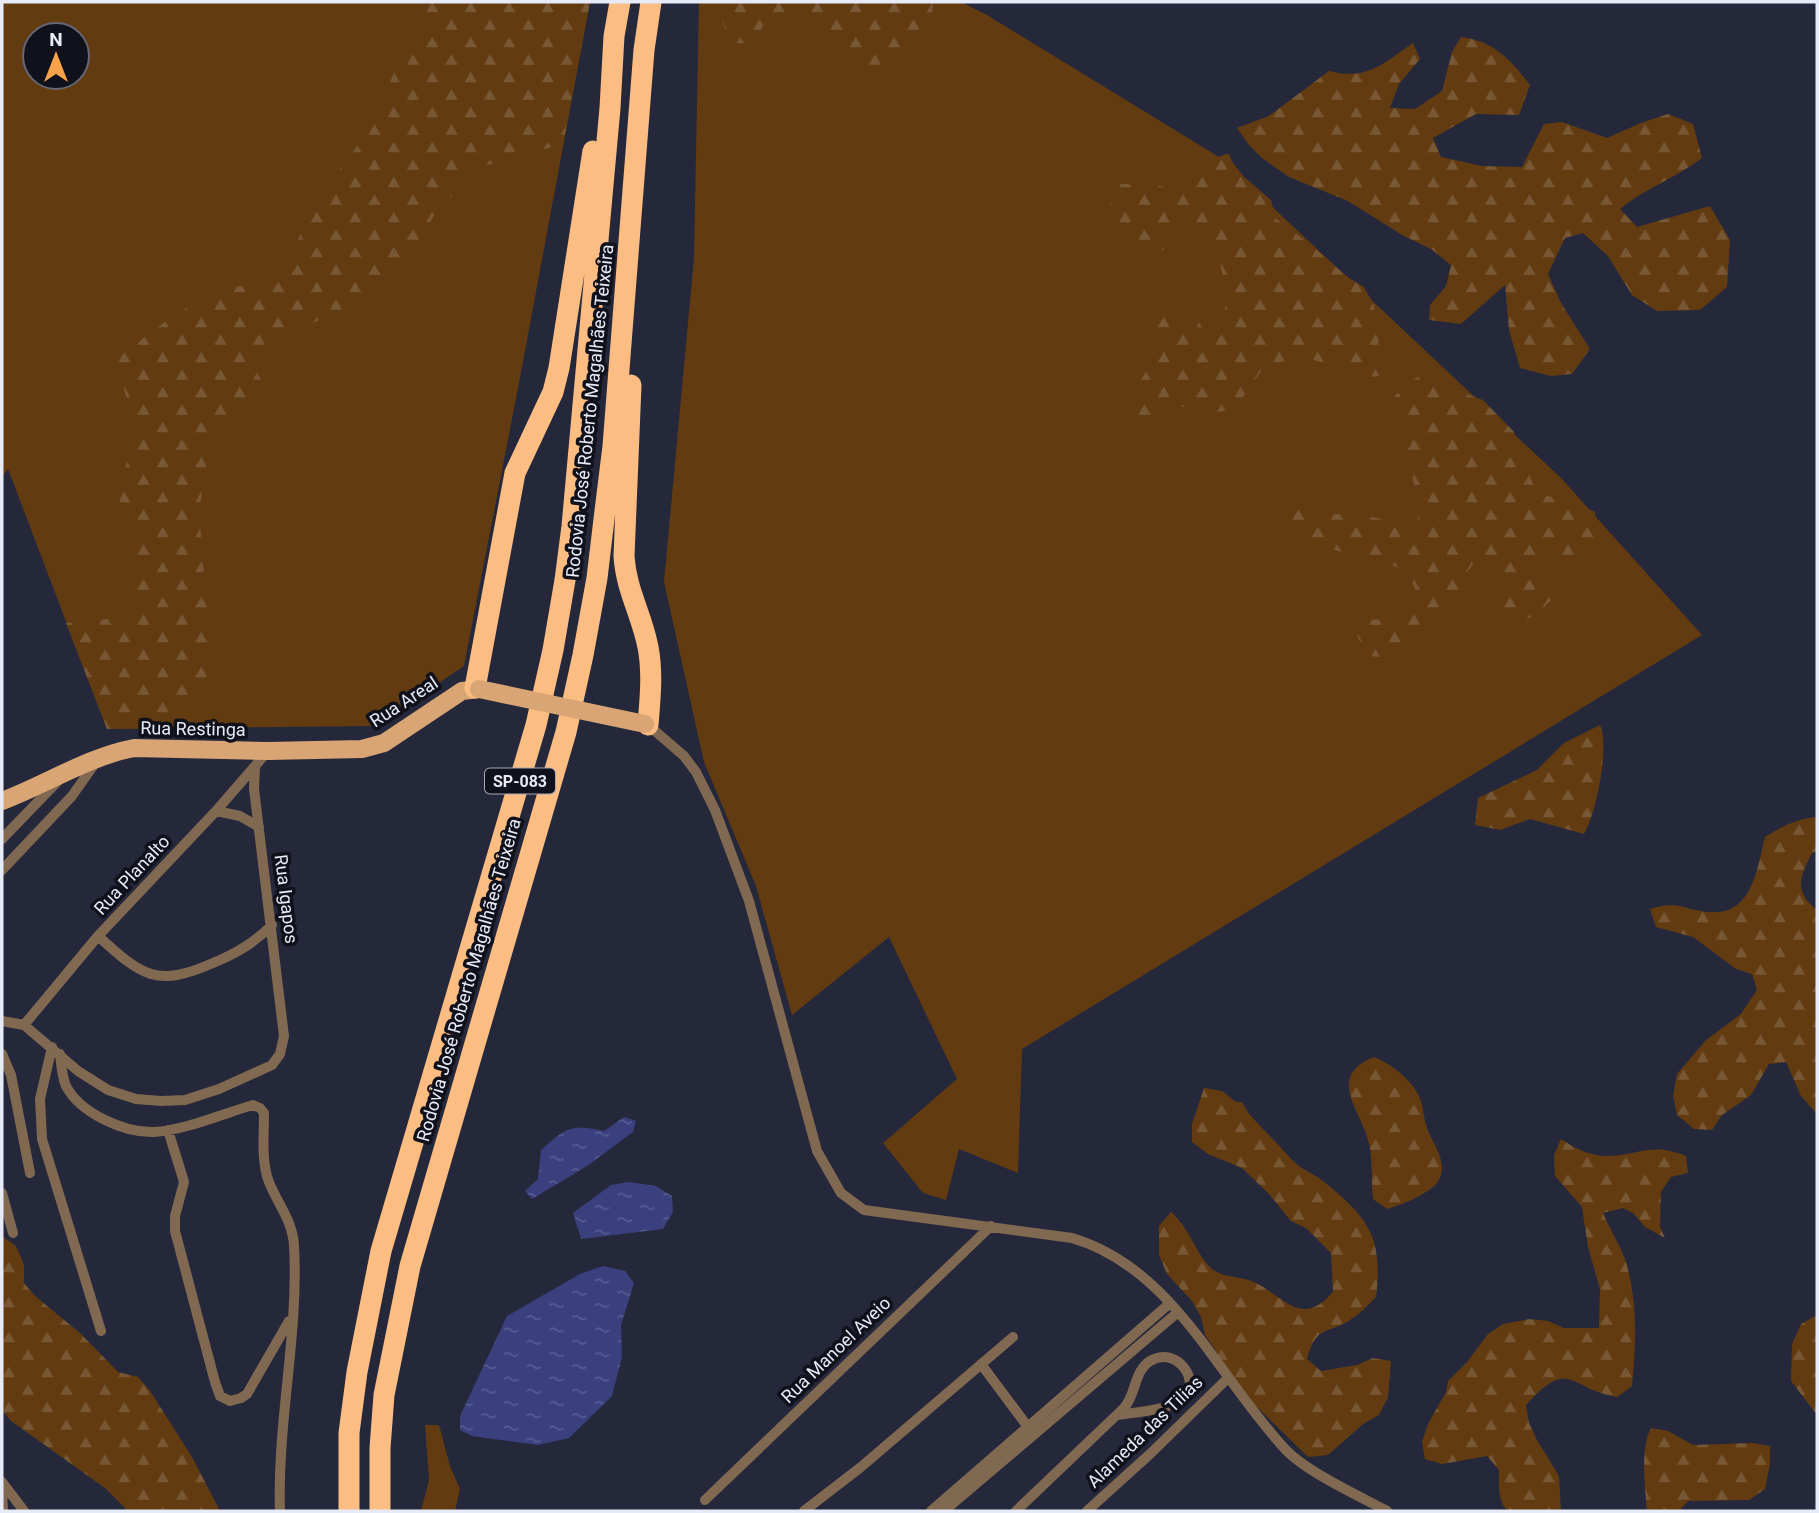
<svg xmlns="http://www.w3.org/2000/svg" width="1819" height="1513" font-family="Roboto,sans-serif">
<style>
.grass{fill:#623b11;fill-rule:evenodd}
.forest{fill:url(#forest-firs)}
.water{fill:url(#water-ripples)}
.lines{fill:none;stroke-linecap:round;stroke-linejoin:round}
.minor{stroke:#816851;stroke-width:10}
.primary{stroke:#d9a575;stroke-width:18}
.motorway{stroke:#fcbd83;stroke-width:21}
.primary-bridge{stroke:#d9a575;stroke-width:18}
.labels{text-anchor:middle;stroke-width:7;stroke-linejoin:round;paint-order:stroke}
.shield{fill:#10111a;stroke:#a6a9b5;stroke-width:2}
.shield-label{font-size:16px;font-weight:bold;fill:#e7eaf7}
.street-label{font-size:18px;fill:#e7eaf7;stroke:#10111a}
</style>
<defs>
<pattern id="forest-firs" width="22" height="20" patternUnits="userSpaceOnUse" patternTransform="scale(1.75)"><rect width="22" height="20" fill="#623b11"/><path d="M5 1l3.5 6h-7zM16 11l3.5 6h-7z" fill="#785834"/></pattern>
<pattern id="water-ripples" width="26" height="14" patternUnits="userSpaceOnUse" patternTransform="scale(1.75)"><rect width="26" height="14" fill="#3a407e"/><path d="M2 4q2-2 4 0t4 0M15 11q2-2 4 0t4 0" fill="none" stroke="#565c91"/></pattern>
</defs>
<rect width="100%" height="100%" fill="#25283b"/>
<path class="grass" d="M2,2H590L519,383L464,666L375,726L107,729L8,469L2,477ZM35,35H77V77H35Z
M699,2H961L987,15L1219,157L1561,478L1702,635L1022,1049L1018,1173L959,1149L946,1200L923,1193L883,1143L957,1079L889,937L792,1015L756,886L704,762L664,582L694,258Z
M425,1425H439L450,1466L460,1489L455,1511H421L429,1480Z"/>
<path class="forest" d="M427,2H590L563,144L481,167L439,208L385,293L332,313L271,346L254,368L271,396L240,416L226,434L209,451L199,511L210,650L205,692L168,728L107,729L66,623L108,619L129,609L137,560L118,494L136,429L115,360L170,318L220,288L278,283L314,205L371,127L398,63L427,39Z
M726,2H933L931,29L889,74L860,63L840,35L786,14L768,16L754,43H733L722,22Z
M1461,37C1494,41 1511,60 1530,85L1519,115L1476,114L1433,138L1441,157L1482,166L1522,167L1544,124L1562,122L1607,138L1641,123L1668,114L1693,124L1702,158C1676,178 1645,188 1620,209L1637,227L1710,206L1730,240L1727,287L1700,310L1657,311L1632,295L1608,256L1583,233L1565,238L1548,274L1561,303L1590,349L1572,374L1551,376L1520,368L1509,330L1505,285L1461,324L1429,320L1430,305L1446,286L1451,265L1431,249L1402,235L1348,201L1289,177L1262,158L1249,145L1237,128L1269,116L1329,71C1367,81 1384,63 1413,43L1420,59L1399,84L1390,108L1415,109L1442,91L1452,52Z
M1226,154H1229L1233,163L1244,177L1271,200L1275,218L1306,241L1349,278L1364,287L1373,303L1378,321L1379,376L1359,378L1318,361L1300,356L1264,367L1234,410L1216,412L1198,407H1177L1163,418L1147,424L1132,411L1130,393C1149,370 1159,359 1146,329L1153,313L1172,312L1192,314L1203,328L1219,337C1233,299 1221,262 1207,226L1189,221L1163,250L1143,254C1115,232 1105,221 1114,184H1153L1171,189H1191L1203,176L1210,160Z
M1418,377L1483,400L1514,432L1523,461L1538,495L1563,498L1595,512L1597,535L1578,560L1540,550V568L1551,582V600L1535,616L1505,626L1498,611L1501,577L1497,559L1479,558L1465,574L1453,603L1437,628L1403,659L1369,656L1357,636L1364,620L1405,618L1421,612C1418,599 1415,581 1405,572C1391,561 1374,563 1358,558C1332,550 1308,538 1284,524L1298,510L1377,518L1397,523L1418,521V503L1395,396L1406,383Z
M1600,725C1610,747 1596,814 1584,834L1530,819L1500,830L1475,825L1478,798L1537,770L1564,743Z
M1817,817V851L1812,853C1800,877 1793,891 1817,910V1114L1801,1096L1786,1062L1769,1064L1751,1095L1722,1115L1712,1130L1694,1129L1677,1115L1673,1096L1677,1074L1706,1040L1741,1014L1757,990L1752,974L1736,969L1693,937L1656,927L1650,909C1680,900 1682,910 1709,912C1753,916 1757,868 1765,837C1782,826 1797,819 1817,817Z
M1374,1057C1393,1065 1414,1081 1421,1101C1424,1112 1424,1123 1429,1133C1436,1148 1450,1168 1436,1184C1426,1195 1401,1205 1387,1209L1373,1199C1371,1181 1373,1162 1369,1144C1363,1112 1324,1077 1374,1057Z
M1204,1088L1222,1091L1236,1102H1242C1248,1114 1254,1119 1262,1128C1275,1140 1286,1155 1300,1167C1306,1171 1313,1174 1319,1178C1366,1215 1384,1235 1376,1297C1368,1305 1360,1314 1350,1320C1326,1335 1316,1325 1307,1359L1321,1371L1357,1365L1373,1358L1391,1361L1388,1397L1379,1415L1363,1424L1328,1455L1308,1457L1256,1406L1223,1367L1216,1351L1205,1335L1201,1317L1192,1301L1167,1274L1159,1255V1226L1171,1212C1192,1231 1194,1252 1212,1269C1223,1278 1241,1276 1254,1282C1284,1296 1301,1329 1333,1292L1331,1253L1306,1228L1291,1221L1268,1193L1242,1168L1208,1154L1192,1142V1124Z
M1561,1139C1576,1149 1590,1156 1608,1156C1641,1155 1651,1142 1686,1156L1688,1173L1671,1177L1661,1192L1660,1227L1665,1238L1645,1227L1633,1213L1623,1208L1603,1213C1610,1230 1621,1246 1626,1262C1638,1303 1636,1345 1632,1386L1617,1397C1569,1389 1570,1356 1526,1405L1529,1423L1537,1440L1559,1476L1561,1511H1508C1497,1501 1499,1484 1499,1470L1487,1456L1442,1464L1425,1459L1422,1442L1428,1424L1446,1392L1448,1381L1467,1362L1488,1334L1503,1324L1530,1319L1548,1321L1564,1328H1599L1600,1289L1588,1247L1582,1207L1555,1176L1554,1155Z
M2,1236L16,1246L24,1265V1283L35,1296L80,1333L118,1372L138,1377L150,1391L192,1457L220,1511H128L105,1488L11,1421L2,1410Z
M1817,1315V1415L1791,1381L1792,1344L1801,1324Z
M1651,1428L1668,1431L1693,1445L1752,1443L1770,1446V1464L1765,1489L1749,1500L1688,1501L1679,1511H1647C1645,1489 1640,1447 1651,1428Z"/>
<path class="water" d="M624,1117L636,1121L633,1132L587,1166L532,1199L525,1191L538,1179L541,1150C567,1127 570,1124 604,1131Z
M629,1182L656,1186L672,1196L673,1212L663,1229L581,1239L573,1213L611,1185Z
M603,1266L625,1271L634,1283L621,1325L622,1357L612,1396L569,1438L538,1445L472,1436L460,1430V1416L507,1316L580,1274Z"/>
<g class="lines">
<path class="minor" d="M648,725L684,756L696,772L715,810L749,901L817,1151L841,1193L864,1210L1072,1238C1174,1268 1218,1378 1286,1450C1307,1472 1359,1496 1387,1511
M216,811L240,816L259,827
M2,839L58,781
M2,870L72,796L98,759
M98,936C142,976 156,988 213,963C237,953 254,943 272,925
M2,1021L24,1025L78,1071L108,1090L136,1099L161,1101L185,1100L219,1089L272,1065L280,1054L284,1036L254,789L255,768
M24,1025L98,936L216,811L268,751
M52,1047L40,1099L42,1139L101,1331
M2,1054L11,1075L30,1173
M60,1054C61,1064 62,1077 66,1086C80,1113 124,1133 154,1132C182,1131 225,1113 253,1105L260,1108L264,1113C264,1134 261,1162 269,1182C277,1203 293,1221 294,1246C299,1333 277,1422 280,1511
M168,1130L184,1182L175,1216V1231L215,1382L220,1396L230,1401L241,1398L247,1394L289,1321
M2,1193L13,1233
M981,1364L1028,1427
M2,1482L24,1511
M2,1492L3,1511
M705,1500L991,1226
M804,1511L861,1467L1013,1337
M931,1511L1169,1304
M944,1511L1177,1313
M1016,1511L1124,1408C1136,1395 1134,1371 1150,1361C1178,1344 1204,1385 1181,1400C1163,1411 1138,1412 1118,1415
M1087,1511L1150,1454L1228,1378"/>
<path class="primary" d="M2,801C47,784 87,757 134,748L268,751L362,749L384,743L462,691L479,689"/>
<path class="motorway" d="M631,385L624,556C626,590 642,615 648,647C653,673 650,700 648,725
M475,688L515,473L553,392L559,368L593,151
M349,1511V1433L357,1372L381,1251L536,725L553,650L565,580L572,526L610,108L614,36L620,2
M380,1511V1448L384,1395L410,1266L566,732L583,655L597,578L605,511L613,446L644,50L651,2"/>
<path class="primary-bridge" d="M479,689L645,724"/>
</g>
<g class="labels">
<rect class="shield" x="485" y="768.5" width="70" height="25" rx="5"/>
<g class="shield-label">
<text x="520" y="787">SP-083</text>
</g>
<g class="street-label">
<text transform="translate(590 411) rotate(-84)" y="6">Rodovia José Roberto Magalhães Teixeira</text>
<text transform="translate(404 702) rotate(-33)" y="6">Rua Areal</text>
<text transform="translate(193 729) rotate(1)" y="6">Rua Restinga</text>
<text transform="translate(132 875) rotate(-47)" y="6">Rua Planalto</text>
<text transform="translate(286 899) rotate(83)" y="6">Rua Igapos</text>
<text transform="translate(469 980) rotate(-74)" y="6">Rodovia José Roberto Magalhães Teixeira</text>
<text transform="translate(836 1350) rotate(-44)" y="6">Rua Manoel Aveio</text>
<text transform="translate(1145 1432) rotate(-44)" y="6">Alameda das Tilias</text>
</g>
</g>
<rect width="1819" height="1513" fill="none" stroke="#e7eaf7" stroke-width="7"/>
<g transform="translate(56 56)"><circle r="33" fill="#10111a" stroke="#666872" stroke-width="2"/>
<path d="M0-5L12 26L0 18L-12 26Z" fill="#f7a148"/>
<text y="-10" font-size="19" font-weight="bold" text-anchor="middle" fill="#e7eaf7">N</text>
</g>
</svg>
